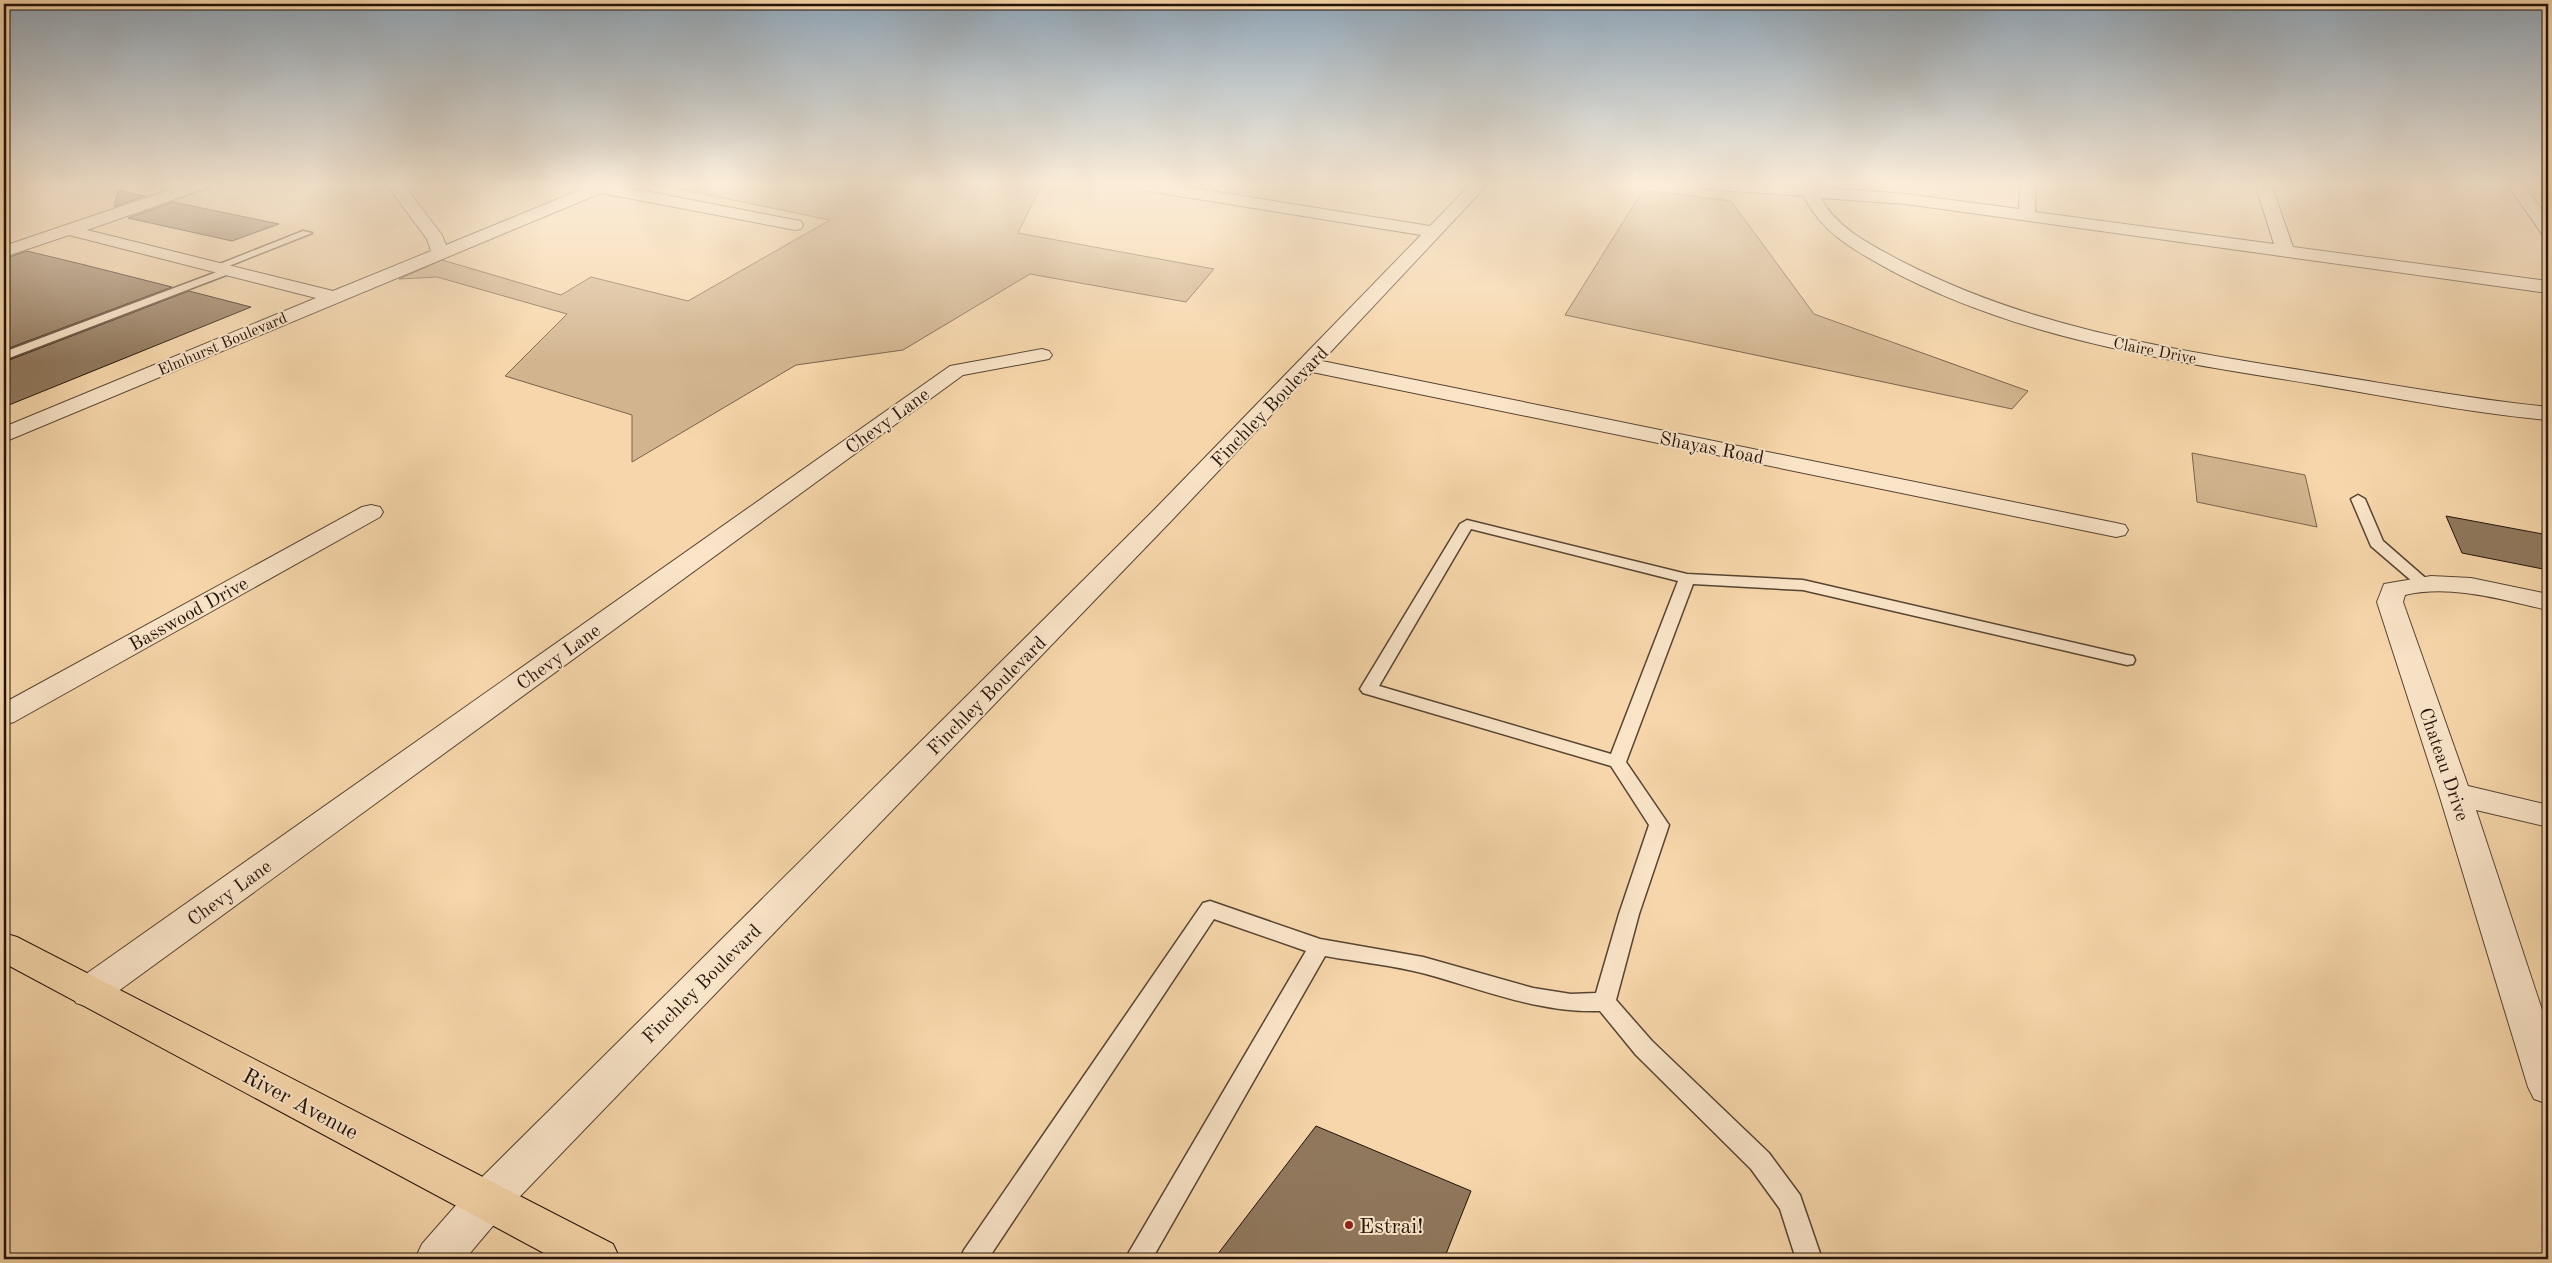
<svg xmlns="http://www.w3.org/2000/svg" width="2552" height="1263" font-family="'Old Standard TT',serif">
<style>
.green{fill:#d2b58f;stroke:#7a644c}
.building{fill:#90785d;stroke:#221309}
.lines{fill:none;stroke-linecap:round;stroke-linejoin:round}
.lane-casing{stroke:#574431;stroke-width:3}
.street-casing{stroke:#574431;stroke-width:2}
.highway-casing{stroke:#221309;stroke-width:2}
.lane{fill:#f9e4c8;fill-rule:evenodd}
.street{fill:#f9e4c8;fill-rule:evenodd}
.highway{fill:#f6d6aa;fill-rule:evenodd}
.poi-dot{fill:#8f2418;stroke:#f9e4c8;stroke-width:2}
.labels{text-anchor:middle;stroke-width:4;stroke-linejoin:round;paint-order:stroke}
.far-street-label{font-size:16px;fill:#221309;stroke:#f9e4c8}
.street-label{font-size:19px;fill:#221309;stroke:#f9e4c8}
.near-street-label{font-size:22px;fill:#221309;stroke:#f9e4c8}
.near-poi-label{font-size:22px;fill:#221309;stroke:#f9e4c8;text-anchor:start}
</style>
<rect width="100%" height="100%" fill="#f6d6aa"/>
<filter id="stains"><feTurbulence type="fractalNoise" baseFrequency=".004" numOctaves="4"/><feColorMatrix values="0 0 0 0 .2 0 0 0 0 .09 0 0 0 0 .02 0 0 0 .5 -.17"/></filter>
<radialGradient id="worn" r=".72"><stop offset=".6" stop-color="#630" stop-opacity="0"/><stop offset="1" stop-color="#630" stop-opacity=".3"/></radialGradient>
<path class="green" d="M654,184H1042L1018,233L1214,269L1186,302L1030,274L903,350L796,365L632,462V415L505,376L567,314L437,277L399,279L442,260L561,295L591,277L688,301L830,220Z
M1643,190L1731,201L1814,314L2028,391L2012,409L1565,315Z
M2192,453L2305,475L2317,527L2197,502Z"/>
<path class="building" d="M118,190L145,196L114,207Z
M173,202L279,224L232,241L128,218Z
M27,251L85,265L172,287L4,350V259Z
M189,291L251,307L4,407V362Z
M2446,516L2548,535V570L2462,553Z
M1316,1126L1471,1191L1444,1259H1214Z"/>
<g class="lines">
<g class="lane-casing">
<path id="lane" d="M303,231L312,233L221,269H213L212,267Z
M230,267L234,268V272L4,360V352Z
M2358,495L2365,499L2383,541L2430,582L2433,585L2430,588H2420L2371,546L2351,499Z
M1467,520L1687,574L1803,580L2127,655L2133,656L2135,660L2133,664L2127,665L1803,590L1693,584L1626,762L1669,825L1639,914L1616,1000L1652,1041L1769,1153L1800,1195L1822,1259H1796L1780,1209L1751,1169L1636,1055L1600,1011C1539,1013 1484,990 1426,974C1393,965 1358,962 1325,956L1152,1259H1125L1306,951L1214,919L988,1259H960L964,1250L1203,903L1210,901L1320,939L1423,957L1533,988L1571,994L1596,993L1619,914L1649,825L1611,766L1363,693L1360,689L1460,524ZM1471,529L1678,581L1611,754L1379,686Z"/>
</g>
<g class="street-casing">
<path id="street" d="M187,184H212L210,187L87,230L333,291L431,251L427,239L386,184H403L442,235L446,245L582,189L573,184H608L795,220L801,221L803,225L801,229L795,230L601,193L4,442V427L316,298L69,235L4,257V246Z
M1127,184H1167L1430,226L1471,184H1488L1322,361L2116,523L2125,525L2128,530L2125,535L2116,537L1312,372L1173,519L502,1215L465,1259H415L422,1244L472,1187L1155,509L1421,235L1135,189Z
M1695,184L1799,186L1798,184H1814L1816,187L1906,194L2019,209L2020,184H2036L2035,212L2274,244L2255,184H2271L2293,247L2548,281V293L1906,204L1821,198C1837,229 1872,245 1901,261C2034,330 2173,349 2318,373C2395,385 2471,399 2548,407V420C2471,413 2395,398 2319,385C2172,361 2024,341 1890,270C1856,251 1821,233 1804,196L1703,189Z
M2507,184H2523L2548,218V235L2542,234Z
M1042,349L1049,351L1052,355L1049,359L963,375L102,1003L89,1007L76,1003L71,992L76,981L950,366Z
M371,505L380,507L383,512L380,517L14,722L4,725V703L362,507Z
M2431,576L2471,578L2548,594V610C2502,600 2452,584 2405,595L2403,602L2468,786L2548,805V827L2476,810L2548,1028V1104L2534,1099L2528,1087L2439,794L2377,602L2384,584Z"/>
</g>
<g class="highway-casing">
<path id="highway" d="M4,933L17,937L613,1244L620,1259H555L4,963Z"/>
</g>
<use href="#lane" class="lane"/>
<use href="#street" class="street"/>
<use href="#highway" class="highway"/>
</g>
<linearGradient id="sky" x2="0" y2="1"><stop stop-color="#91a7b9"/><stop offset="0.51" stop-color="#fbedd9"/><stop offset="1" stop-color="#fbedd9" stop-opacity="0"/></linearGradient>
<rect width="2552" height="361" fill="url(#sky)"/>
<circle class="poi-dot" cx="1349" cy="1225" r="5"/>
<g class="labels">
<g class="far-street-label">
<text transform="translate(222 343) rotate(-23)" y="6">Elmhurst Boulevard</text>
<text transform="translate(2155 350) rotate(11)" y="6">Claire Drive</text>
</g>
<g class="street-label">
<text transform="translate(1269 406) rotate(-46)" y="7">Finchley Boulevard</text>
<text transform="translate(887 420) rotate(-36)" y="7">Chevy Lane</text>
<text transform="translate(1712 447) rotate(11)" y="7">Shayas Road</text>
<text transform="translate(188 613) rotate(-29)" y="7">Basswood Drive</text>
<text transform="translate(558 656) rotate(-36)" y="7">Chevy Lane</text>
<text transform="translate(986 695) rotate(-45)" y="7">Finchley Boulevard</text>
<text transform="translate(2445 764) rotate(71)" y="7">Chateau Drive</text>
<text transform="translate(229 892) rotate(-36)" y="7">Chevy Lane</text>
<text transform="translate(701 983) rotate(-45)" y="7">Finchley Boulevard</text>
</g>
<g class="near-street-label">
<text transform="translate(301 1103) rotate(28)" y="8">River Avenue</text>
</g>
<g class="near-poi-label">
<text x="1359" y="1233">Estrai!</text>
</g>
</g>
<rect width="2552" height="1263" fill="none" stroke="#f6d6aa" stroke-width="20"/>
<rect x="5" y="5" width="2542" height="1253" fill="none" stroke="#221309" stroke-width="2.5"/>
<rect x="10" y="10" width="2532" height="1243" fill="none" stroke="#221309"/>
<rect width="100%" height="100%" filter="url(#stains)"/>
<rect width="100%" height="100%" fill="url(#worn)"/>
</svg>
